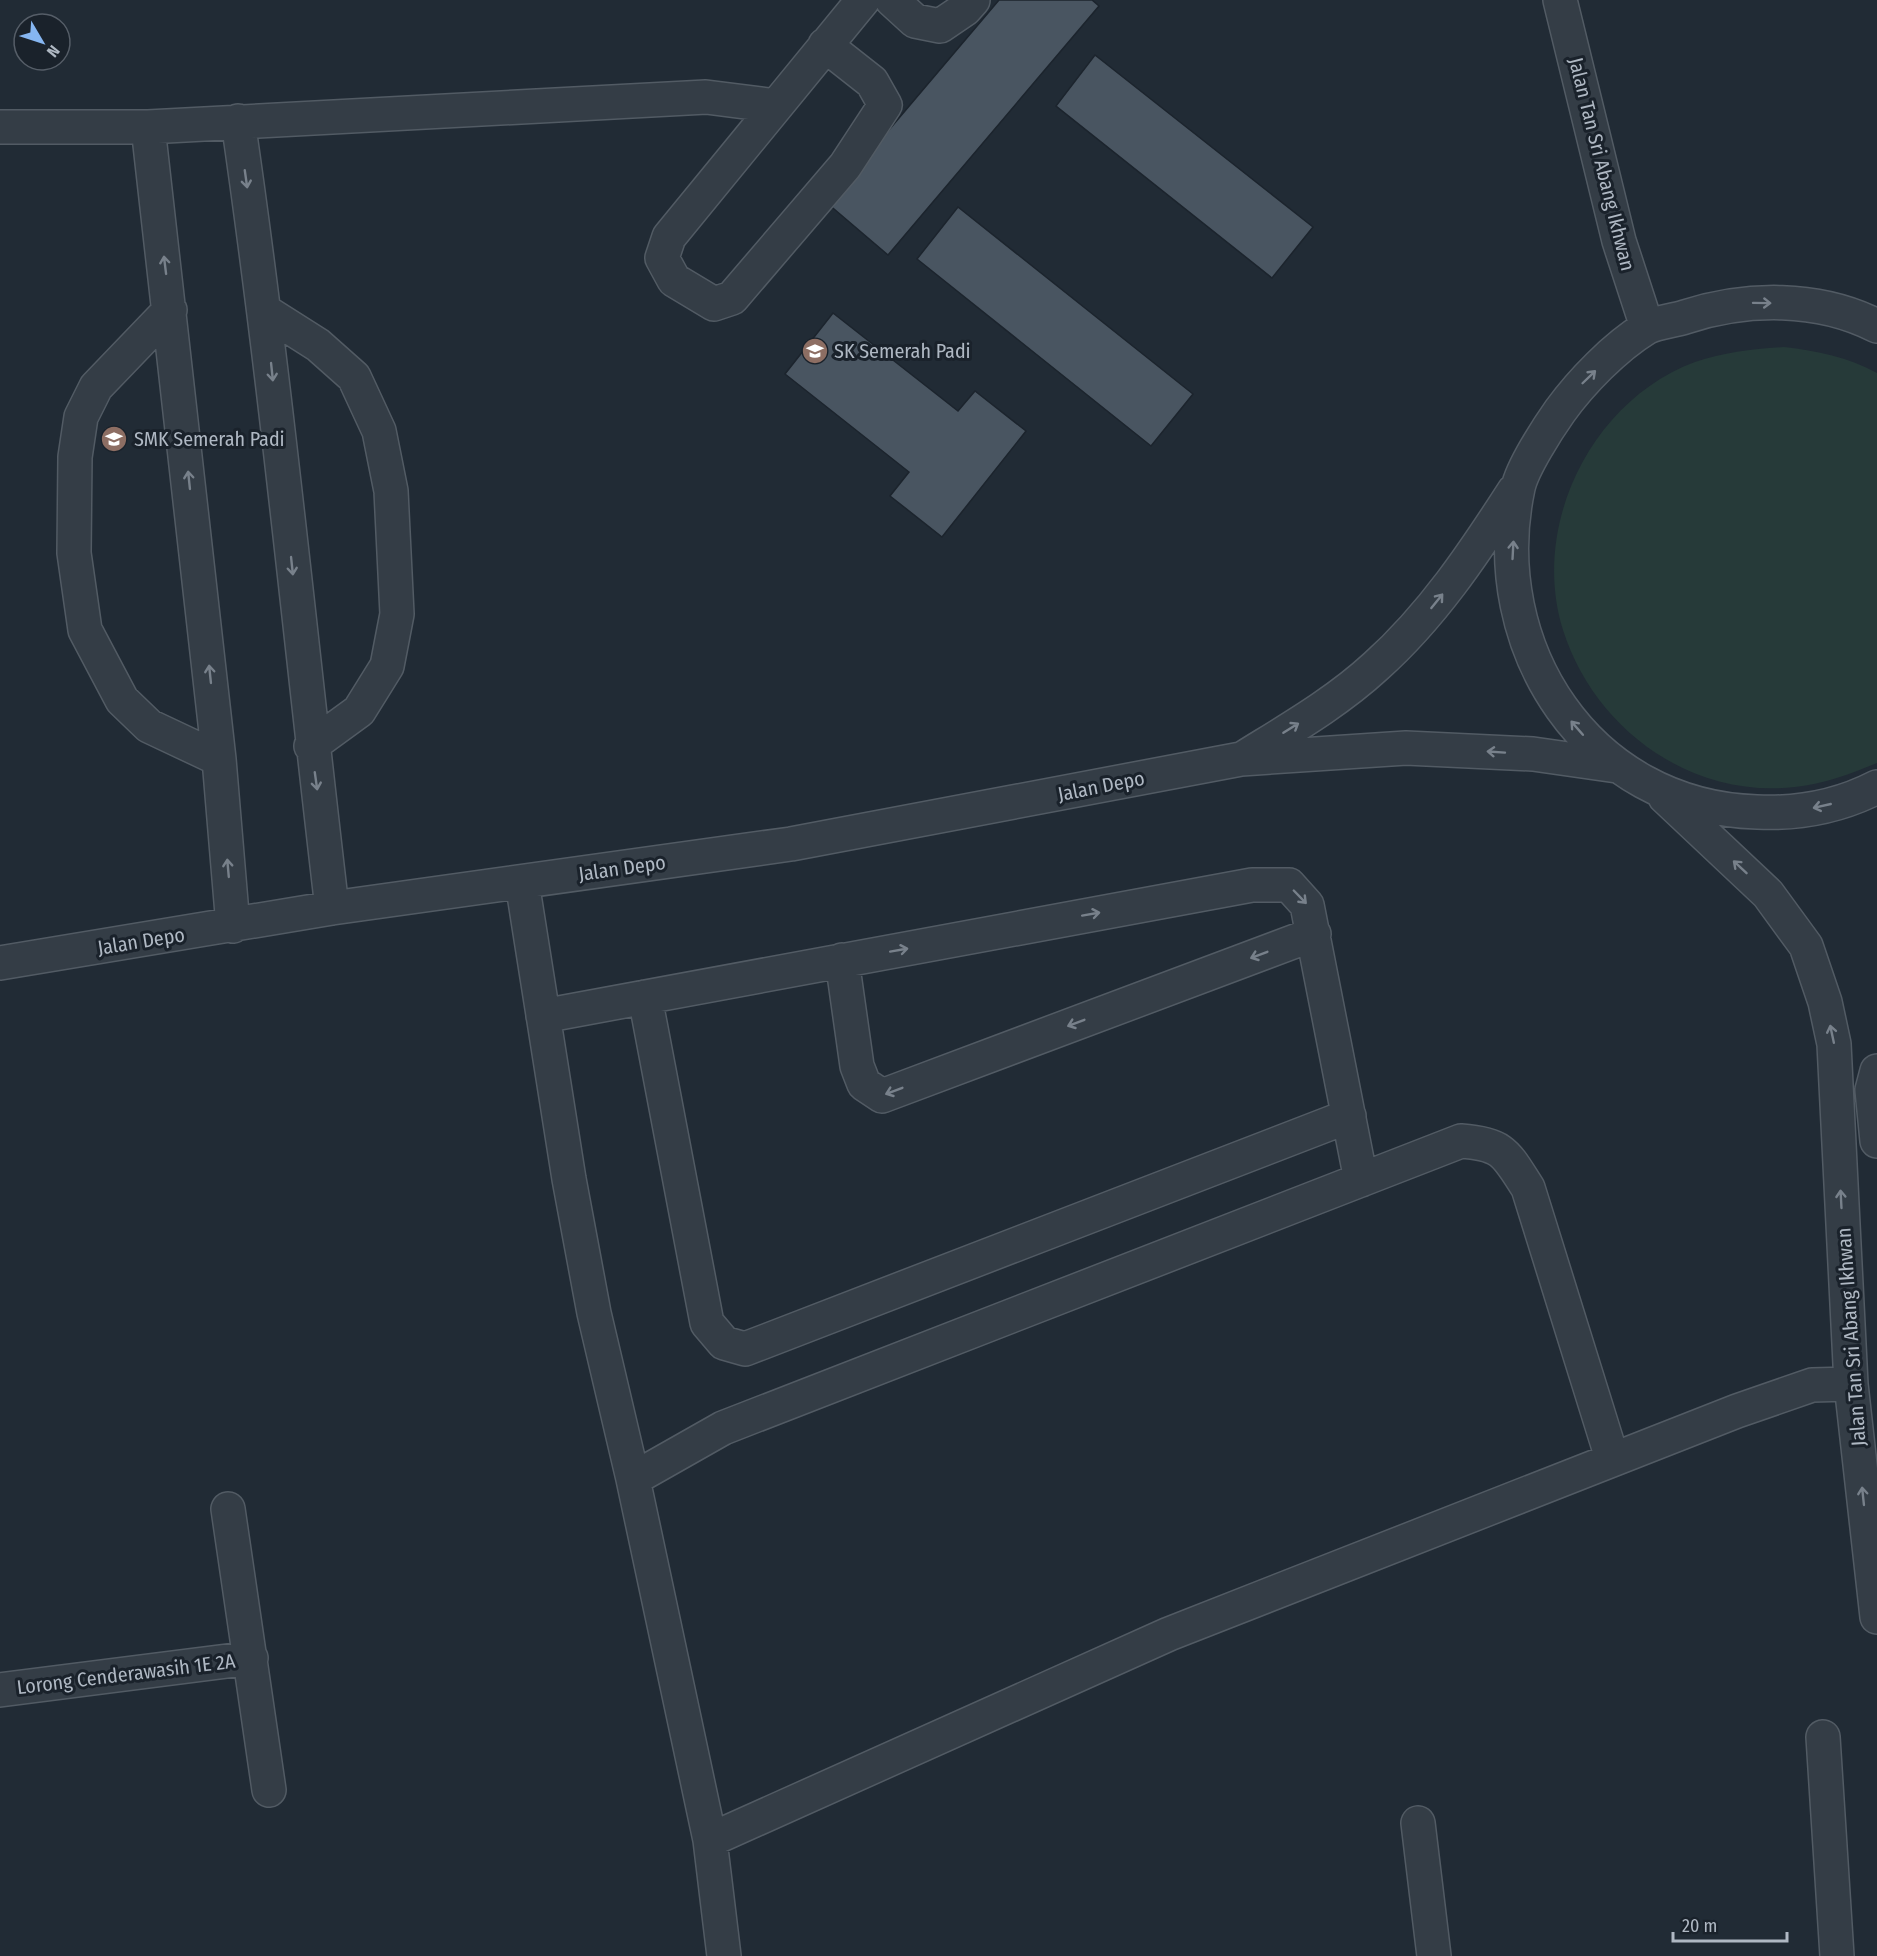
<svg xmlns="http://www.w3.org/2000/svg" width="1877" height="1956" font-family="'Fira Sans Condensed',sans-serif">
<style>
.green{fill:#263a39}
.building{fill:#495561;stroke:#1c242d;stroke-width:1.5}
.lines{fill:none;stroke-linecap:round;stroke-linejoin:round}
.minor-casing{stroke:#525b64;stroke-width:36}
.minor{stroke:#343d46;stroke-width:33}
.oneway{stroke:#78818b}
.labels{text-anchor:middle;stroke-width:6;stroke-linejoin:round;paint-order:stroke}
.street-label{font-size:20px;fill:#afb8c3;stroke:#1a222b}
.poi-label{font-size:20px;fill:#afb8c3;stroke:#1a222b;text-anchor:start}
</style>
<rect width="100%" height="100%" fill="#212b35"/>
<path class="green" d="M1784,347C1817,351 1848,357 1877,373V763C1850,774 1824,784 1795,787C1690,799 1594,728 1563,630C1530,525 1592,400 1695,362C1724,352 1754,349 1784,347Z"/>
<path class="building" d="M999,0H1092L1099,6L888,255L827,203Z
M1095,55L1313,227L1272,278L1056,106Z
M958,207L1193,394L1151,446L917,259Z
M833,313L958,411L975,391L1026,431L942,537L890,496L909,472L785,374Z"/>
<g class="lines">
<g class="minor-casing">
<path id="minor" d="M892,0L915,21L940,26L965,9L973,0
M1560,0L1619,241L1647,327
M825,45L872,82L885,105L845,166L732,298L714,304L674,280L662,258L669,237L863,0
M238,121C276,382 301,646 332,908
M0,127H148L706,97L776,106
M148,127L219,759L233,926
M170,310L96,387L81,417L75,457L74,553L85,630L122,700L149,726L219,759
M266,312L318,345L354,377L379,431L391,491L397,614L387,666L359,711L311,746
M1877,326C1818,296 1747,297 1685,317C1673,321 1656,322 1646,328C1615,347 1581,382 1560,411C1548,428 1522,468 1518,488C1484,647 1588,807 1757,812C1798,814 1840,806 1877,787
M1245,757C1290,729 1337,702 1376,666C1432,616 1474,553 1514,491
M1665,797L1768,894L1806,946L1825,1002L1834,1044L1851,1384L1877,1617
M522,882L569,1179L594,1313L633,1479
M842,960L857,1066L864,1084L882,1096L1314,934
M0,963L332,908L791,844L1241,759L1406,748L1533,754L1617,766
M645,997L707,1323L724,1343L745,1349L1349,1116
M543,1016L1252,885H1289L1307,905L1361,1180
M1877,1071L1872,1090L1877,1141
M228,1509L269,1790
M0,1690L251,1658
M1823,1737L1837,1956
M1418,1823L1434,1956
M710,1840L1169,1634L1737,1411L1812,1385L1851,1384
M724,1956L710,1840L633,1479L723,1428L1461,1141C1504,1144 1506,1154 1528,1188L1612,1458"/>
</g>
<use href="#minor" class="minor"/>
</g>
<defs><path id="oneway-shaft" d="M-6 0H5M1.5-3L5.5 0L1.5 3" fill="none" stroke-width="1.6" stroke-linecap="round" stroke-linejoin="round" transform="scale(1.5)"/></defs>
<g class="oneway">
<use href="#oneway-shaft" transform="translate(246 179) rotate(82)"/>
<use href="#oneway-shaft" transform="translate(165 265) rotate(-97)"/>
<use href="#oneway-shaft" transform="translate(1762 303) rotate(1)"/>
<use href="#oneway-shaft" transform="translate(272 372) rotate(84)"/>
<use href="#oneway-shaft" transform="translate(1589 377) rotate(-44)"/>
<use href="#oneway-shaft" transform="translate(189 480) rotate(-96)"/>
<use href="#oneway-shaft" transform="translate(1513 550) rotate(-87)"/>
<use href="#oneway-shaft" transform="translate(292 566) rotate(84)"/>
<use href="#oneway-shaft" transform="translate(1437 601) rotate(-51)"/>
<use href="#oneway-shaft" transform="translate(210 674) rotate(-96)"/>
<use href="#oneway-shaft" transform="translate(1291 728) rotate(-32)"/>
<use href="#oneway-shaft" transform="translate(1577 728) rotate(-131)"/>
<use href="#oneway-shaft" transform="translate(1496 752) rotate(-176)"/>
<use href="#oneway-shaft" transform="translate(316 781) rotate(82)"/>
<use href="#oneway-shaft" transform="translate(1822 806) rotate(167)"/>
<use href="#oneway-shaft" transform="translate(1740 867) rotate(-137)"/>
<use href="#oneway-shaft" transform="translate(228 868) rotate(-95)"/>
<use href="#oneway-shaft" transform="translate(1300 897) rotate(46)"/>
<use href="#oneway-shaft" transform="translate(1091 914) rotate(-10)"/>
<use href="#oneway-shaft" transform="translate(899 950) rotate(-10)"/>
<use href="#oneway-shaft" transform="translate(1259 955) rotate(159)"/>
<use href="#oneway-shaft" transform="translate(1076 1023) rotate(159)"/>
<use href="#oneway-shaft" transform="translate(1832 1034) rotate(-102)"/>
<use href="#oneway-shaft" transform="translate(894 1091) rotate(159)"/>
<use href="#oneway-shaft" transform="translate(1841 1199) rotate(-93)"/>
<use href="#oneway-shaft" transform="translate(1863 1496) rotate(-96)"/>
</g>
<defs>
<g id="school-disc" transform="scale(1.35)"><circle r="9.5" fill="#8d6e63" stroke="#1a222b"/><path d="M0-5L7-2L0 1L-7-2ZM-4 1L0 2.5L4 1V4Q0 6-4 4Z" fill="#fff"/></g>
</defs>
<g fill-rule="evenodd">
<use href="#school-disc" x="815" y="351"/>
<use href="#school-disc" x="114" y="439"/>
</g>
<g class="labels">
<g class="street-label">
<text transform="translate(1602 164) rotate(76)" y="7">Jalan Tan Sri Abang Ikhwan</text>
<text transform="translate(1101 786) rotate(-11)" y="7">Jalan Depo</text>
<text transform="translate(622 868) rotate(-8)" y="7">Jalan Depo</text>
<text transform="translate(141 941) rotate(-9)" y="7">Jalan Depo</text>
<text transform="translate(1851 1337) rotate(-94)" y="7">Jalan Tan Sri Abang Ikhwan</text>
<text transform="translate(126 1674) rotate(-7)" y="7">Lorong Cenderawasih 1E 2A</text>
</g>
<g class="poi-label">
<text x="834" y="358">SK Semerah Padi</text>
<text x="134" y="446">SMK Semerah Padi</text>
</g>
</g>
<g transform="translate(42 42) rotate(129)"><circle r="28" fill="#1a222b" stroke="#565e68" stroke-width="1.5"/>
<path d="M0-4.5L10 22L0 15L-10 22Z" fill="#86b6f1"/>
<text y="-9" font-size="16" font-weight="bold" text-anchor="middle" fill="#afb8c3">N</text>
</g>
<path d="M1673 1932v9h114v-9" fill="none" stroke="#afb8c3" stroke-width="3"/>
<text x="1682" y="1932" font-size="18" fill="#afb8c3" stroke="#1a222b" stroke-width="4.5" paint-order="stroke">20 m</text>
</svg>
